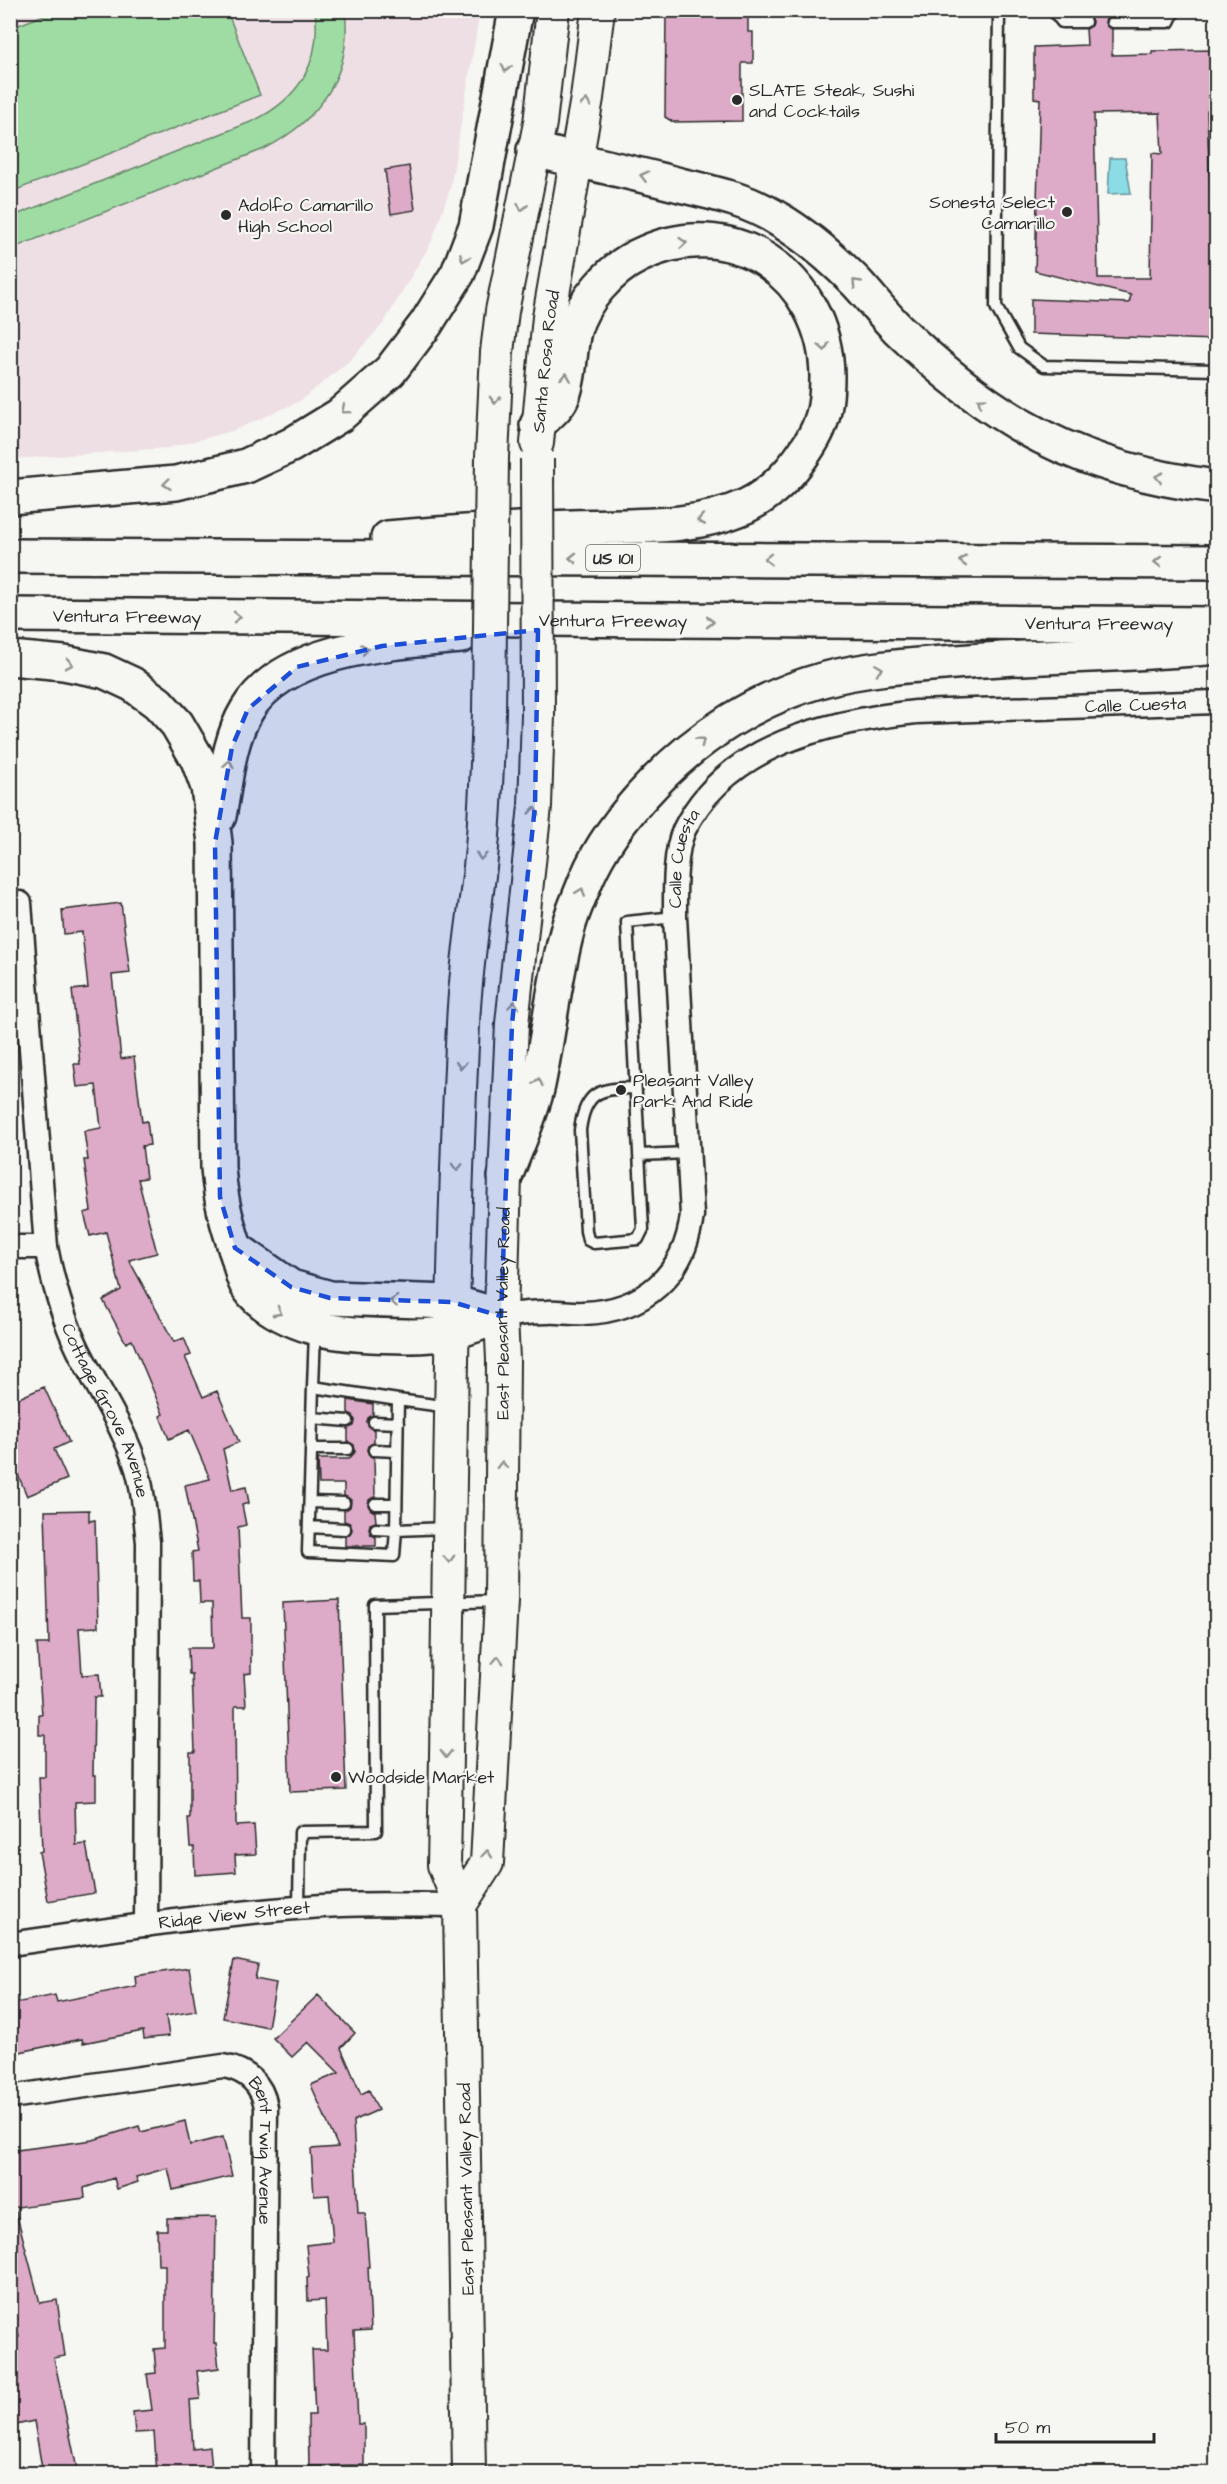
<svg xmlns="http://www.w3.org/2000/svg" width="1227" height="2484" font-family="'Architects Daughter',sans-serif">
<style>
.built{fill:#eedfe5}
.green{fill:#9fdca4;stroke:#658468;stroke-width:1.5}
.water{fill:#8bdce5;stroke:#65959b;stroke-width:1.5}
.building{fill:#ddaac7;stroke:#2b2b2b;stroke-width:1.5;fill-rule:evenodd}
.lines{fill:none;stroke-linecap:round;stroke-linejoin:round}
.lane-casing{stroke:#2b2b2b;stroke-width:15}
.street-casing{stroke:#2b2b2b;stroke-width:27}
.secondary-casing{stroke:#2b2b2b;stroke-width:36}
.highway-casing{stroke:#2b2b2b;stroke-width:38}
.lane{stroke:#f6f6f2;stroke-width:10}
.street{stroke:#f6f6f2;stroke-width:22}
.secondary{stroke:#f6f6f2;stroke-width:32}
.highway{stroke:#f6f6f2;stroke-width:33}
.secondary-bridge-casing{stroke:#2b2b2b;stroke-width:36;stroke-linecap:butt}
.secondary-bridge{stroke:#f6f6f2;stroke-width:32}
.oneway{stroke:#90908e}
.marked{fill:#1d4ed8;fill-opacity:0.2;stroke:#1d4ed8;stroke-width:4.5;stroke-dasharray:12 8;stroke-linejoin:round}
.poi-dot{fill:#2b2b2b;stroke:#f6f6f2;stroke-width:2}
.labels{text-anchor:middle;stroke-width:4.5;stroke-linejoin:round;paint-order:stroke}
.shield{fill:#f6f6f2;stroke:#686867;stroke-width:1.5}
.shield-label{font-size:16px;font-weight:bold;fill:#2b2b2b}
.poi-label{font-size:18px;fill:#2b2b2b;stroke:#f6f6f2;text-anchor:start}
.street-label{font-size:18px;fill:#2b2b2b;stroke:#f6f6f2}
</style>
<rect width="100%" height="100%" fill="#f6f6f2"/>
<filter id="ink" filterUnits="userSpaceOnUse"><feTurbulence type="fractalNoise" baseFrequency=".0167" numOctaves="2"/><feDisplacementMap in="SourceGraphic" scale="12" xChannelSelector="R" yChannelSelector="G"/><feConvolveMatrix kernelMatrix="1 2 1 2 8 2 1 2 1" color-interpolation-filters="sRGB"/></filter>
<g filter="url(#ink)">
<path class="built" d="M11,11H480L450,189L432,241L383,324L349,361L300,401L235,430L168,448L11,459Z"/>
<path class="green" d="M54,11H227L260,95L11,192V28Z
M315,11H345C353,74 319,121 264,149L11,249V217L253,121C299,99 322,62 315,11Z"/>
<path class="water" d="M1110,158H1125L1131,193L1108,194Z"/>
<path class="building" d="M666,10L748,11V32H753V63H742V121L673,122L665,117Z
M1086,10H1111V15L1106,18L1105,23L1112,29V55L1152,54V51L1216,50V112L1207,111L1216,340L1031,334V299L1129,303L1131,295L1035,271L1040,99L1034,98V47L1087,45L1086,29L1091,26L1092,21L1086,15ZM1160,113L1162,154L1152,153L1150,278H1098L1094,114Z
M409,166L415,210L391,214L385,170Z
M121,903L130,973L112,975L121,1059L134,1057L142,1122L147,1121L150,1145L142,1146L146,1178L138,1179L157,1253L129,1260L174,1342L184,1338L191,1355L185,1357L203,1397L217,1391L239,1442L223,1449L232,1490L246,1487L249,1503L242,1505L246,1525L238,1527L242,1618H251V1673L244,1674L246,1706H235L236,1826L254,1825L256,1854L235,1855L236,1872L195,1875L194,1847H190L188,1818H190V1752H195L192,1674H189L188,1648H213L212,1603H200L199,1581H193L192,1552L198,1551L185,1485L210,1479L189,1430L169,1439L160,1416L163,1414L132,1340L126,1343L103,1300L121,1290L106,1232L90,1236L84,1213L91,1211L84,1160H88L84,1131L101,1128L96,1085L77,1087L74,1064H80L72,990L88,988L82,932L64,934L62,910Z
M44,1387L69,1442L54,1449L67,1479L27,1496L10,1456V1402Z
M348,1400L373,1404V1415L368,1418L367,1422L370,1428L374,1430V1443L368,1446L367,1450L370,1456L374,1458L375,1497L369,1500L368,1505L371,1510L375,1512L376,1522L370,1524L369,1529L371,1535L376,1537V1546H345V1536L349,1535L352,1530L350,1523L344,1521V1510L350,1507L351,1500L344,1496V1484H319L318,1459H349L355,1452L354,1445L348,1442V1428L354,1426L355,1421L353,1415L348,1413Z
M89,1510V1521L95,1520L98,1627L79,1628L82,1675L99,1674L101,1697H94L93,1775H96V1801L75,1802L76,1845L86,1844L95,1893L48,1901L39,1852L42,1851L39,1777H45V1735H39V1715H42L37,1644H49L45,1511Z
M339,1600L346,1790L290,1792L283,1603Z
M234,1960L258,1965L255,1979L276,1983L268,2027L223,2018Z
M189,1968L196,2011L166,2016L169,2036L144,2039L143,2031L83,2043L82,2039L15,2053L10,2028V2004L55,1995L57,2002L136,1986L135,1976Z
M318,1995L355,2033L341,2048L361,2094L369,2090L378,2110L353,2121L358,2213H365L369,2267H368L371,2330L354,2331L358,2424H364V2465L309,2466L308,2415H315L312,2350H327L325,2300L308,2301L307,2278L309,2277L306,2245L333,2242L329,2195L314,2196L311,2149L338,2147L311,2085L339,2073L308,2042L292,2057L273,2038Z
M185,2121L190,2145L223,2137L232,2176L173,2190L168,2168L136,2177L138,2182L117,2189L114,2178L84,2188L85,2198L10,2208V2151L93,2140L139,2126L141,2132Z
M16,2212L40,2303L57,2300L65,2356L54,2358L78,2474H43L34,2421L16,2425L10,2400V2338L19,2337L10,2282V2213Z
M216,2217L214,2343H216L219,2368L197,2371L200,2399L190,2400L193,2449L210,2447L212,2470L157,2474L154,2432L135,2433L133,2412L152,2410L147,2374L156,2373L154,2349L165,2348V2265H158L157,2230H167V2218Z"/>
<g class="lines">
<g class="lane-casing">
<path id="lane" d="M999,10L996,307L1019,348L1044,366L1216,370
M1053,10L1062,22H1085
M1112,22H1169L1175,10
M635,1088C600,1088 585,1091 580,1130L586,1231L588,1240L594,1243L638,1239L643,1229L627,922L675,917
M639,1155L688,1153
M315,1332L313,1387L398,1400
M313,1387L308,1552L394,1556L396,1530L376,1529
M312,1418L348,1421
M374,1422L398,1423
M311,1449H348
M374,1450L397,1451
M310,1502L344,1503
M375,1504H396
M309,1527L345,1529
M447,1528L396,1530L398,1400L449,1407
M299,1908L300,1832L376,1831L375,1605L498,1601"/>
</g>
<g class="street-casing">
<g id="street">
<path id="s1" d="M20,903L46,1247C53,1283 62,1316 78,1349C97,1388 124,1427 137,1469C144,1493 145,1518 148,1542L146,1925"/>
<path d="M10,1247H46"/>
<path id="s2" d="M501,1316C516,1314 532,1312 547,1312C559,1311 572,1314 584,1313C644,1311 685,1275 692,1215L675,917C675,892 674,852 684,830C726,744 830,721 916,712L1216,702"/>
<path id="s3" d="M10,1944C120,1928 230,1911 341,1905C381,1903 421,1905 460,1905"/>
<path id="s4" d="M10,2097L223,2066C246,2070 262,2083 266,2107L263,2474"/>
</g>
</g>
<g class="secondary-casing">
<g id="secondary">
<path id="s5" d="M537,443L549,317L587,98L598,10"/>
<path d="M492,457L497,352L502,311L540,123L553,10"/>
<path id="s6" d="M460,1905L487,1863L501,1601L503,1360L501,1316L505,1177L512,1024L535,806L538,715"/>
<path d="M469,2474L460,1905L444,1865C450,1585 449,1305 463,1025C465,969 475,914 481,858C486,810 487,762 489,713"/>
</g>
</g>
<g class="highway-casing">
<g id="highway">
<path d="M534,150C583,162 631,172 680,185C714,193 748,200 778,219C807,236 832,258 856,282C870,297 883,314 898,329C995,424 1081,470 1216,487"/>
<path d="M10,497L176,483L246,466L291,445L340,415L390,371L426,324L458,273L476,226L516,10"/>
<path d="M388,538C450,532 511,529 573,527C630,525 694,530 746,506C767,496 785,479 799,460C807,449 817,435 821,421C826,408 827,390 827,376C826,276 731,209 638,256C611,269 582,301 574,331C569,351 571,375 563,395C560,406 545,417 537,425"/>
<path d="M10,556L1216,562"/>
<path id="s7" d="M10,615C412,620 814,622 1216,624"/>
<path d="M10,658L64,663L104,671L132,684L158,703L177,724L198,760L208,787L215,843L218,1168C221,1204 227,1223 238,1257C241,1266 242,1279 248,1287C262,1307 290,1320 313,1327C341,1336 425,1339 453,1332C469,1328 485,1321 501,1316"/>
<path d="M219,816C226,781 228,741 247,710C285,647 395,642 461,636"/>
<path d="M505,1177C516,1147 531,1116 538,1085C549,1033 554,979 568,928C572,912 580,896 586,880C601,844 627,811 653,784C699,735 758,698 822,680C862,669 903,666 944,663C1035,655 1126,656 1216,647"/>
<path d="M235,1248L291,1287L330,1298L452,1302L501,1316"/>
</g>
</g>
<use href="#lane" class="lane"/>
<use href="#street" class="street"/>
<use href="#secondary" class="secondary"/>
<use href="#highway" class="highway"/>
<g class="secondary-bridge-casing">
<path id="secondary-bridge" d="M537,459L538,715
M489,713L492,457"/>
</g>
<use href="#secondary-bridge" class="secondary-bridge"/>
</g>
<defs><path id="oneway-chevron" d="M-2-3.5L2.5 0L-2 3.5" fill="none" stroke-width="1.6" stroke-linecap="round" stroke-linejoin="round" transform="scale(1.5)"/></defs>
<g class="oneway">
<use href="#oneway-chevron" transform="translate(506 68) rotate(101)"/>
<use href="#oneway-chevron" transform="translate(586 103) rotate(-81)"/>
<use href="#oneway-chevron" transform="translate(644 176) rotate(-166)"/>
<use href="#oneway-chevron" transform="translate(522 207) rotate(102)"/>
<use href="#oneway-chevron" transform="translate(683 243) rotate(-5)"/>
<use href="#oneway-chevron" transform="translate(464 258) rotate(112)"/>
<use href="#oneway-chevron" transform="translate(856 283) rotate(-134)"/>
<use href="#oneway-chevron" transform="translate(824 347) rotate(80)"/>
<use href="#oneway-chevron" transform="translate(566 377) rotate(-81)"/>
<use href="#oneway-chevron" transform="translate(495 400) rotate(92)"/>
<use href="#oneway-chevron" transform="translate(981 401) rotate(-145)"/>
<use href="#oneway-chevron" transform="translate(345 410) rotate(140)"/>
<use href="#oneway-chevron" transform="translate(1159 477) rotate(-168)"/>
<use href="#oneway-chevron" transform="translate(167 484) rotate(174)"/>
<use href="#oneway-chevron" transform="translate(701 520) rotate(170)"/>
<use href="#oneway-chevron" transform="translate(573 558) rotate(-180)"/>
<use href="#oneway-chevron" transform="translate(768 559) rotate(-180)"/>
<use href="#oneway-chevron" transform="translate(963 561) rotate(-180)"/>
<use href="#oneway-chevron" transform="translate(1158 562) rotate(-180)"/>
<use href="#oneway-chevron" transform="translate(237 617)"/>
<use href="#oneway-chevron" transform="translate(710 622)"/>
<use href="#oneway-chevron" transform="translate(365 649) rotate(-11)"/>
<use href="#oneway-chevron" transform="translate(69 664) rotate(10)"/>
<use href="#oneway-chevron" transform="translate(879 669) rotate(-8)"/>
<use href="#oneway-chevron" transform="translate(701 741) rotate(-37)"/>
<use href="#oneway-chevron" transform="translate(229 764) rotate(-80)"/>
<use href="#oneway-chevron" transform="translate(534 811) rotate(-86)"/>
<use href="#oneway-chevron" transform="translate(481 856) rotate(96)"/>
<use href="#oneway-chevron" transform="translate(581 892) rotate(-69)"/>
<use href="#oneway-chevron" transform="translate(514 1005) rotate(-85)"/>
<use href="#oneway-chevron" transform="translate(461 1065) rotate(92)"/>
<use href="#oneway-chevron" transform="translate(538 1082) rotate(-78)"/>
<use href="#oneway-chevron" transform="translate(457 1167) rotate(92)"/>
<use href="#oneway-chevron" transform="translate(394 1301) rotate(-177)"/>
<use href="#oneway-chevron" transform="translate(278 1312) rotate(28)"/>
<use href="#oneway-chevron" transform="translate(502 1465) rotate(-89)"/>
<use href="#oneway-chevron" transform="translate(449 1559) rotate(88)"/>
<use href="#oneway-chevron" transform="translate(498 1660) rotate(-87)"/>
<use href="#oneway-chevron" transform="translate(446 1754) rotate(91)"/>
<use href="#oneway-chevron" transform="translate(487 1854) rotate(-85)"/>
</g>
</g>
<path class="marked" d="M538,630L535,806L512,1024L501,1316L452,1302L330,1298L291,1287L235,1248L220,1197L215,843L232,747L248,709L297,667L382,646Z"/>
<g class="poi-dot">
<circle cx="737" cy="100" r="6"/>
<circle cx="1067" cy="212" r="6"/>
<circle cx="226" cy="215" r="6"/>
<circle cx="621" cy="1090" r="6"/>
<circle cx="336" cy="1777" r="6"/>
</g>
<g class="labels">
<rect class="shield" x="586" y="545" width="54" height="26" rx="4.5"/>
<g class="shield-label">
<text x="613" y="564">US 101</text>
</g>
<g class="poi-label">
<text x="749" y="96">SLATE Steak, Sushi<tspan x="749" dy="21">and Cocktails</tspan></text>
<text x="1055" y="208" text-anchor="end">Sonesta Select<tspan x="1055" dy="21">Camarillo</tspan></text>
<text x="238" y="211">Adolfo Camarillo<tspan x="238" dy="21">High School</tspan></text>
<text x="633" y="1086">Pleasant Valley<tspan x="633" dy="21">Park And Ride</tspan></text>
<text x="348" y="1783">Woodside Market</text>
</g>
<g class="street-label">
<text dy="6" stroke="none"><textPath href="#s5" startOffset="82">Santa Rosa Road</textPath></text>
<text dy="6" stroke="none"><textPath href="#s7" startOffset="117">Ventura Freeway</textPath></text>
<text dy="6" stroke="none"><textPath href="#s7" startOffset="603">Ventura Freeway</textPath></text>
<text dy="6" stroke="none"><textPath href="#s7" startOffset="1089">Ventura Freeway</textPath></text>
<text dy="6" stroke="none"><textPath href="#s2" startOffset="1122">Calle Cuesta</textPath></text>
<text dy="6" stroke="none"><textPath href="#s2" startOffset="602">Calle Cuesta</textPath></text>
<text dy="6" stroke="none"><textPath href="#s6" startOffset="600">East Pleasant Valley Road</textPath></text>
<text dy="6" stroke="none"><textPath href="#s1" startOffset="520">Cottage Grove Avenue</textPath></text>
<text dy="6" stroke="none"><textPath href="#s3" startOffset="226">Ridge View Street</textPath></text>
<text dy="6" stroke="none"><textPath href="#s4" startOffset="322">Bent Twig Avenue</textPath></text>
<text transform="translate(466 2189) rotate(-91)" y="6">East Pleasant Valley Road</text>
</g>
</g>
<rect width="1227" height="2484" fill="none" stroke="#f6f6f2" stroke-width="36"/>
<rect x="18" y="18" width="1191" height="2448" fill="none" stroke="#2b2b2b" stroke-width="2" filter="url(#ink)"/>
<path d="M996 2433v9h158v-9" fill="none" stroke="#2b2b2b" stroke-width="3"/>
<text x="1005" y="2433" font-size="18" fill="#2b2b2b" stroke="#f6f6f2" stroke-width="4.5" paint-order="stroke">50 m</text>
</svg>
